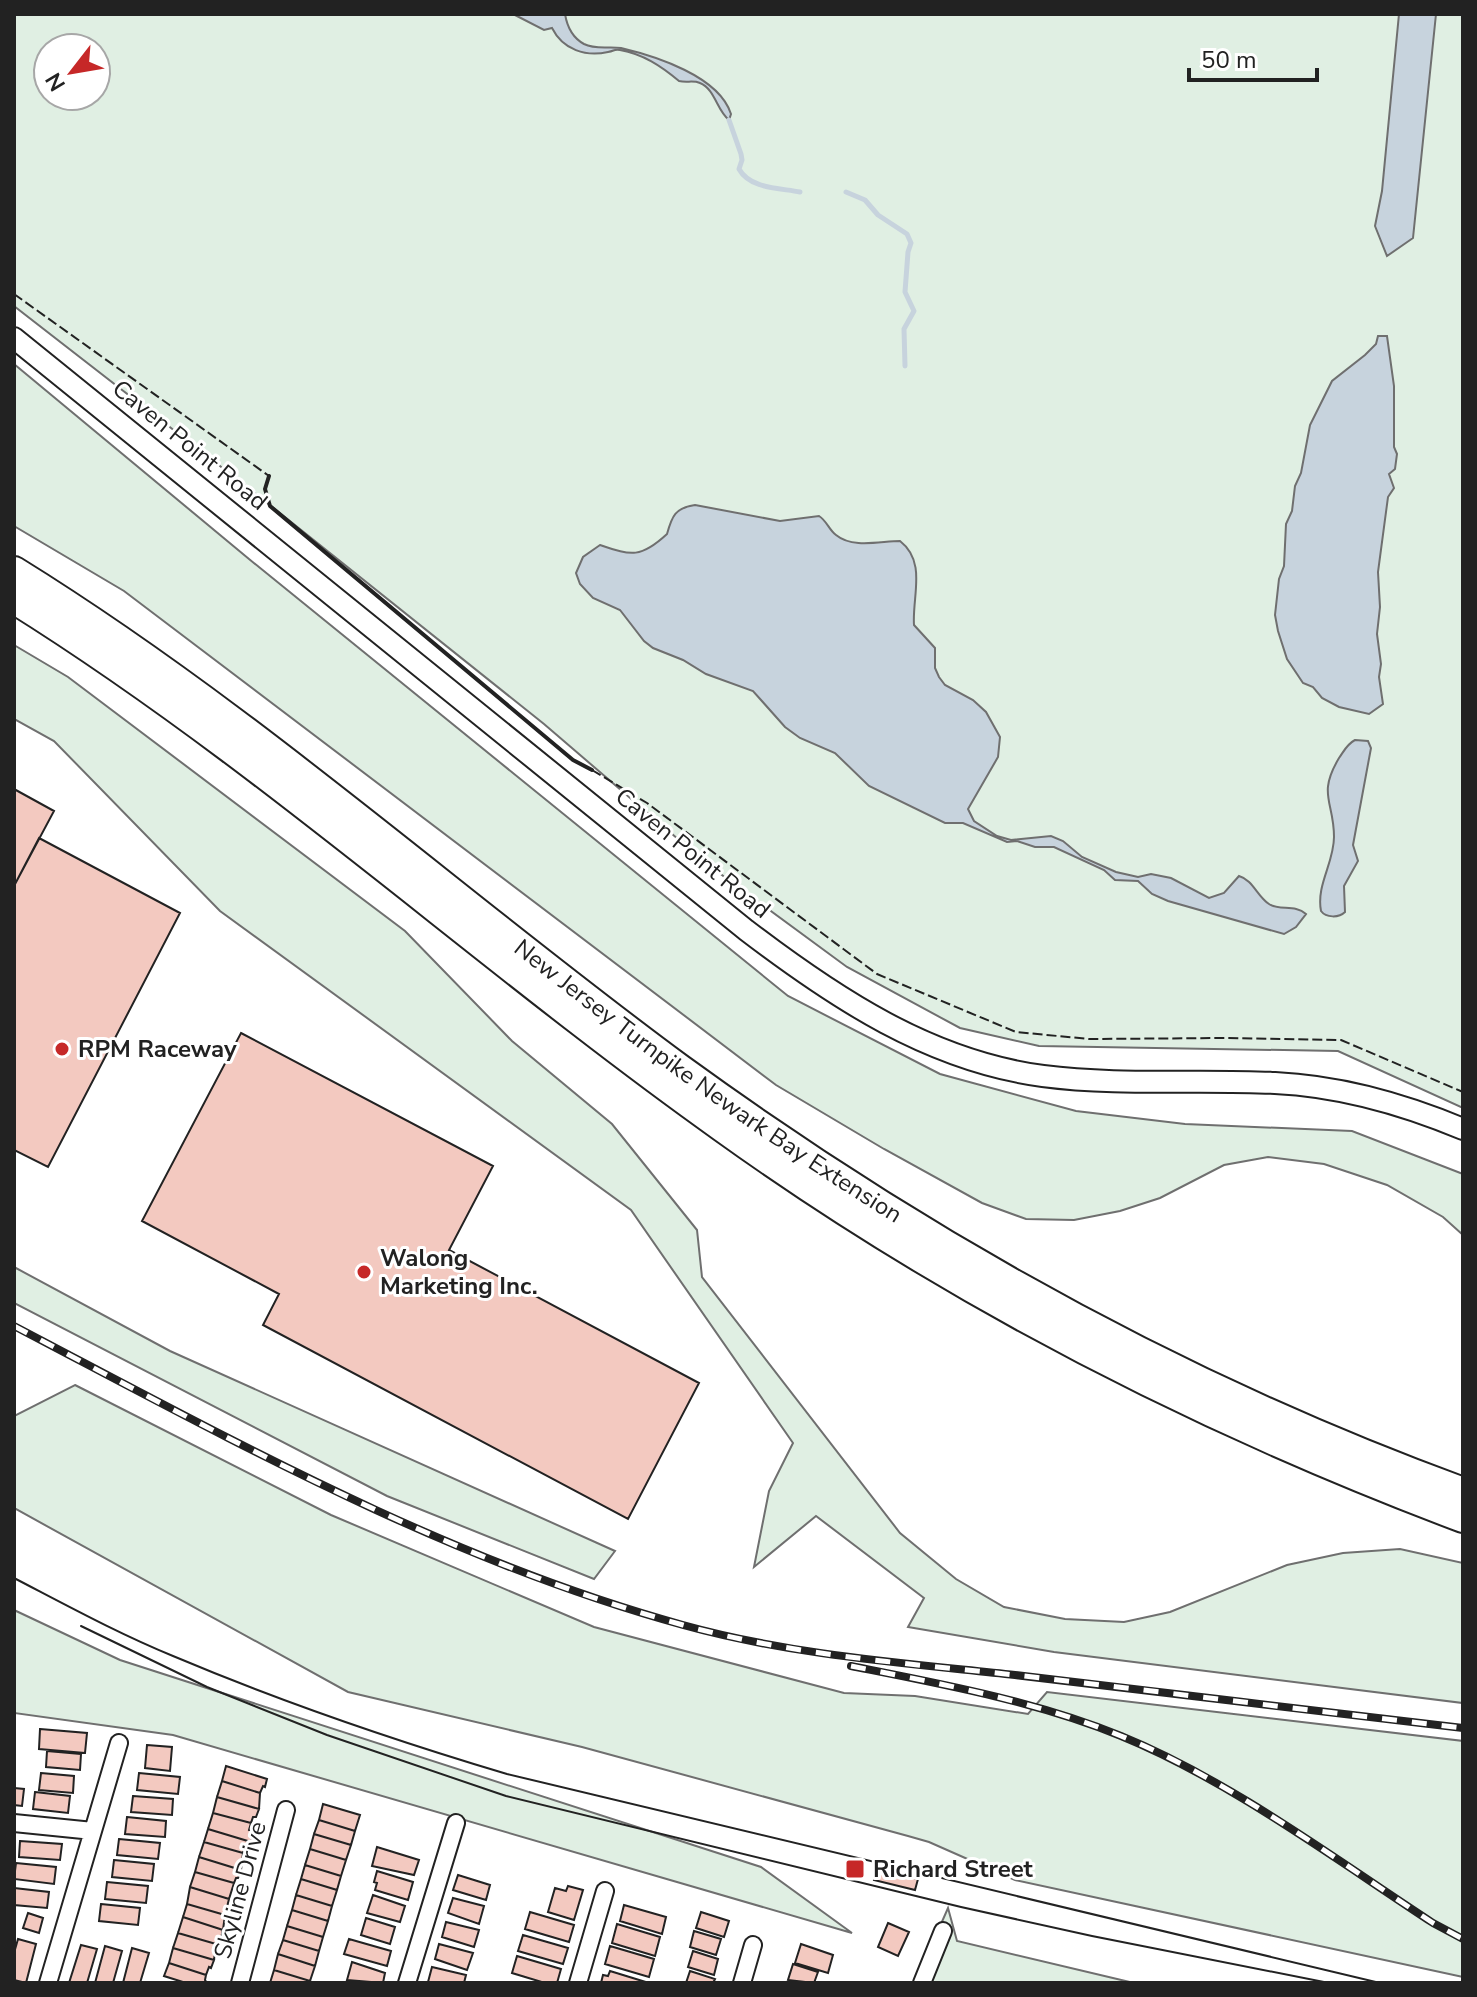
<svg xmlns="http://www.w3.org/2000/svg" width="1477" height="1997" font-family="'Nunito Sans',sans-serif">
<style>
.green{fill:#e0efe3;stroke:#6f6f6f;stroke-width:2;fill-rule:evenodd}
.water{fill:#c7d3dd;stroke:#6f6f6f;stroke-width:2}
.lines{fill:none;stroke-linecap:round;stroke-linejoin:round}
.stream{stroke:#c7d3dd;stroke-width:5}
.building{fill:#f3c9c0;stroke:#222;stroke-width:2}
.minor-casing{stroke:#222;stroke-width:20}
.tertiary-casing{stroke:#222;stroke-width:24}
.motorway-casing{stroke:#222;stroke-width:32}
.minor{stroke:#fff;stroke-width:16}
.tertiary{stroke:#fff;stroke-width:20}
.motorway{stroke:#fff;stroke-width:28}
.tram{stroke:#222;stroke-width:2}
.rail-casing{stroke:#222;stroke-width:8}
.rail{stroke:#fff;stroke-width:5;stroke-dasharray:15;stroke-linecap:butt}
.fence{stroke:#222;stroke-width:2;stroke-dasharray:10 4;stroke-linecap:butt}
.wall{stroke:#222;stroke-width:4}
.poi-dot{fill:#c62828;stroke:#fff;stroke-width:3}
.labels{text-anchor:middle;stroke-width:6;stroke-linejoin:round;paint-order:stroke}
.street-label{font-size:24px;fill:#222;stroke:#fff}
.poi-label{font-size:24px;font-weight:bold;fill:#222;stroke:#fff;text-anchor:start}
</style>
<rect width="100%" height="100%" fill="#fff"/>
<path class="green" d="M14,14H1463V1108L1338,1051L1039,1046L960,1028L847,967L707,864L544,724L256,494L14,306ZM48,48H96V96H48Z
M14,364L249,559L788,996L940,1074L1076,1111L1185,1124L1352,1131L1463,1174V1235L1443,1217L1387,1185L1324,1164L1268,1157L1224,1165L1160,1198L1120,1211L1074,1220L1026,1219L982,1203L884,1149L776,1085L124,591L14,526Z
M14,645L68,677L405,931L512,1041L612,1124L697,1230L702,1277L900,1533L956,1579L1004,1607L1065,1619L1124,1622L1170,1612L1287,1565L1343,1553L1400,1549L1463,1563V1703L1054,1652L908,1627L924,1598L816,1516L754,1567L769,1491L793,1443L631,1210L220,911L54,741L14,719Z
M14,1267L170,1351L615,1551L594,1579L387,1496L14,1303Z
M75,1385L331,1515L594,1627L844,1693L915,1696L1028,1714L1047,1692L1463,1741V1977L1015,1880L929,1842L908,1836L582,1747L348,1692L14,1508V1416Z
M14,1610L120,1660L761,1867L852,1933L173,1735L14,1713Z
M948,1908L957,1941L1134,1983H915Z"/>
<path class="water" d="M513,14H565C567,26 573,38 584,44C596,50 609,46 621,48C655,56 719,76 731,114L729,120C717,111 715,89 700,83C693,80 687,83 679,81C661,66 643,54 620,50C613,49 615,51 608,52C586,57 563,50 552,28L544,30Z
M1399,14H1436L1413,238L1387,256L1375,226L1382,191Z
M1378,336H1387L1394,386V447L1397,454L1395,469L1389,474L1394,488L1388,497L1378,572L1380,607L1377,634L1381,664L1379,677L1383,704L1369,714L1339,707L1322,698L1313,687L1303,683L1287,659L1278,631L1275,615L1279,579L1284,566L1286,524L1292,511L1295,486L1301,473L1310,425L1332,381L1365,355L1376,344Z
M695,505L780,521L819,516C827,521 829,530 836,535C853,549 881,541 900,541C927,562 912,596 914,625L935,648V668L939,677L945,685L973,700L986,712L1000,737L998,757L968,809L974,821L997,836L1011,840L1051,836L1063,841L1082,857L1116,872L1138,877L1151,874L1171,878L1209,898L1224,893L1239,876C1253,880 1257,896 1269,904C1280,911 1295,904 1306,914L1296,927L1284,934L1168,901L1152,894L1138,881L1115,880L1104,870L1054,847H1035L1017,841L1007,842L963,823H945L869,786L835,753L800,738L785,727L753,691L706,674L683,660L653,648L644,641L620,610L593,598L580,584L576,573L583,557L600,545C632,556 641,558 667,534C672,516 675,508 695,505Z
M1355,740L1368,741L1371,748L1353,845L1358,861L1344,886L1345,912C1339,918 1326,918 1321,911C1316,885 1334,863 1334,837C1334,801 1317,795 1339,758C1344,751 1347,744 1355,740Z"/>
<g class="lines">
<path class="stream" d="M729,120L741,154L742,160L739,169C750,189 780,188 800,192
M846,192L865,200L878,215L907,234L911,243L908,252L905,292L914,311L904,329L905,366"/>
</g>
<path class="building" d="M14,789L54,811L14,886Z
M39,838L180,913L48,1167L14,1150V886Z
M241,1033L493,1166L449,1250L699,1383L628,1519L263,1325L279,1294L142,1221Z
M40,1729L87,1733L85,1753L39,1749Z
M147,1745L172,1747L170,1771L145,1768Z
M47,1751L81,1754L80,1770L46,1767Z
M226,1766L267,1779L265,1787L263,1786L260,1793L222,1781Z
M41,1773L74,1776L73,1793L39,1790Z
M139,1773L180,1777L178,1794L137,1790Z
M222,1781L260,1793L259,1809L217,1797Z
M14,1788L24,1789L22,1806L14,1805Z
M35,1792L70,1796L68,1813L33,1809Z
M133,1796L173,1799L172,1815L131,1812Z
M217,1797L259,1809L256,1817H253L251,1823L213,1813Z
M323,1804L360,1815L355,1831L319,1820Z
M213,1813L251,1823L249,1830L254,1833L251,1842L208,1829Z
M127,1817L166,1821L165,1837L125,1834Z
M319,1820L355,1831L351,1845L314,1834Z
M208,1829L251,1842L249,1848L245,1847L243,1853L204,1842Z
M314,1834L351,1845L346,1860L310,1849Z
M119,1839L160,1843L158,1859L117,1855Z
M20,1841L62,1844L60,1860L19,1857Z
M204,1842L243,1853L241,1870L199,1857Z
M377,1847L419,1860L414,1875L372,1866Z
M310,1849L346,1860L341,1876L305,1865Z
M199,1857L241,1870L238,1878H236L234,1883L195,1872Z
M114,1860L154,1864L152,1881L112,1877Z
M16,1863L56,1867L54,1884L14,1879Z
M305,1865L341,1876L337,1890L301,1879Z
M876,1869L918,1879L915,1890L874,1880Z
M377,1871L413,1882L408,1900L375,1890L377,1883L374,1882Z
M195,1872L234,1883L229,1899L190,1887Z
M458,1875L490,1885L486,1900L453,1890Z
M301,1879L337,1890L332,1906L296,1895Z
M107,1882L148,1886L146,1903L105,1899Z
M568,1886L583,1890L574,1920L548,1912L555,1888L566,1891Z
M190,1887L229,1899L225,1915L187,1904Z
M14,1888L49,1892L47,1908L14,1905Z
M296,1895L332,1906L328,1921L292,1910Z
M373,1895L405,1906L400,1922L367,1913Z
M453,1898L484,1906L479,1924L448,1913Z
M101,1904L140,1908L138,1925L99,1921Z
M187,1904L225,1915L223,1930L183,1917Z
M624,1905L666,1917L662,1934L620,1921Z
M292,1910L328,1921L323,1937L287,1926Z
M530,1912L574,1925L569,1942L525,1929Z
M701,1912L729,1921L724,1937L696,1928Z
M28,1913L43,1918L39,1933L23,1928Z
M183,1917L223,1930L221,1938L218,1937L216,1944L178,1933Z
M366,1918L395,1927L390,1944L361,1935Z
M446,1922L479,1930L474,1947L442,1937Z
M888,1923L909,1932L898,1956L878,1947Z
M617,1924L660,1937L655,1956L612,1943Z
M287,1926L323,1937L319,1951L283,1940Z
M694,1931L721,1939L716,1955L690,1947Z
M178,1933L216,1944L214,1960L173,1948Z
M523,1935L568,1948L563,1964L518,1951Z
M18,1939L36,1944L26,1983L14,1980V1953Z
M349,1939L391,1951L387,1966L344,1954Z
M283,1940L319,1951L315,1966L278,1954Z
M439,1944L473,1953L467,1970L435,1959Z
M801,1944L833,1955L828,1973L795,1963Z
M81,1945L97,1949L87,1983H69Z
M105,1946L122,1951L113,1983H95Z
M610,1946L654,1959L649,1977L605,1964Z
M132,1948L149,1953L140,1983H123Z
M173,1948L214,1960L211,1968L209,1967L206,1975L169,1963Z
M693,1951L718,1959L714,1975L688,1967Z
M278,1954L315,1966L310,1981L274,1970Z
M517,1956L561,1969L557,1983H545L512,1973Z
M352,1962L385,1973L383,1983L347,1980Z
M169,1963L206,1975L205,1980L207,1983H186L164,1976Z
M793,1964L818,1972L814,1983L788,1980Z
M432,1967L466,1975L464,1983L428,1982Z
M274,1970L310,1981L309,1983H270Z
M610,1971L649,1983H601L603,1975L608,1976Z
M690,1971L715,1979L713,1983H686Z"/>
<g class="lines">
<g class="minor-casing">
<path id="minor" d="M14,1823L93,1831
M48,1983L119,1743
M240,1983L286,1810
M407,1983L456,1823
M578,1983L605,1891
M742,1983L753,1945
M922,1983L943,1931"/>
</g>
<g class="tertiary-casing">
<path id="tertiary" d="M14,338L746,930C835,998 930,1061 1043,1076C1120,1086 1198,1079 1275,1083C1340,1086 1403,1104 1463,1129"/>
</g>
<g class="motorway-casing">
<g id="motorway">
<path id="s1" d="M14,571C250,717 457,905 680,1069C921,1244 1183,1390 1463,1492"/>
<path d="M14,599C264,755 482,956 722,1127C950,1291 1200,1419 1463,1518"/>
</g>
</g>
<use href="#minor" class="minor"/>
<use href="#tertiary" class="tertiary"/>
<use href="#motorway" class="motorway"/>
<path class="tram" d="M14,1578C66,1605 119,1634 173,1656C282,1702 393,1740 507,1774L1380,1983
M81,1626L207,1687L327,1735L506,1796L961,1907L1092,1936L1329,1983"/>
<g class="rail-casing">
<path id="rail" d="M14,1326C230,1439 446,1560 683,1625C791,1655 904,1663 1015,1675C1164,1692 1314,1711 1463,1728
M851,1666C942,1684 1035,1701 1121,1736C1229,1780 1335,1859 1433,1923L1463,1939"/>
</g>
<use href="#rail" class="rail"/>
<path class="fence" d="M14,294L269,476
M592,770L647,803L877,974L1016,1032L1089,1039L1227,1038L1341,1040L1463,1092"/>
<path class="wall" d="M269,476L265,489L270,506L573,760L592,770"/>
</g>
<g class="poi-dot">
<circle cx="62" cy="1049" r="8"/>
<circle cx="364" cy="1272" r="8"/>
<rect x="845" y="1859" width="20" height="20" rx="4"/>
</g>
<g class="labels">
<g class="street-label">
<text transform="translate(190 445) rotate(39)" y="8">Caven Point Road</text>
<text transform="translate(693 853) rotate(39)" y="8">Caven Point Road</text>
<text dy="8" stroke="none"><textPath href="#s1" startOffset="862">New Jersey Turnpike Newark Bay Extension</textPath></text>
<text transform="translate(240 1890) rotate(-75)" y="8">Skyline Drive</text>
</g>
<g class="poi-label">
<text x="78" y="1057">RPM Raceway</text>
<text x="380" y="1266">Walong<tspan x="380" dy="28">Marketing Inc.</tspan></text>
<text x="873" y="1877">Richard Street</text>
</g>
</g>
<rect width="1477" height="1997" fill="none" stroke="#222222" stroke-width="32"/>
<g transform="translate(72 72) rotate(239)"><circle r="38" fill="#ffffff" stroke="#a7a7a7" stroke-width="2"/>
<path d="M0-6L14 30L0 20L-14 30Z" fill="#c62828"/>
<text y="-12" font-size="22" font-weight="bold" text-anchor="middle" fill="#222222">N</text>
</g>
<path d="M1189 68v12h128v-12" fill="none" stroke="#222222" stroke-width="4"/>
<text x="1201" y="68" font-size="24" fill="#222222" stroke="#ffffff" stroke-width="6" paint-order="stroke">50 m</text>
</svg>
